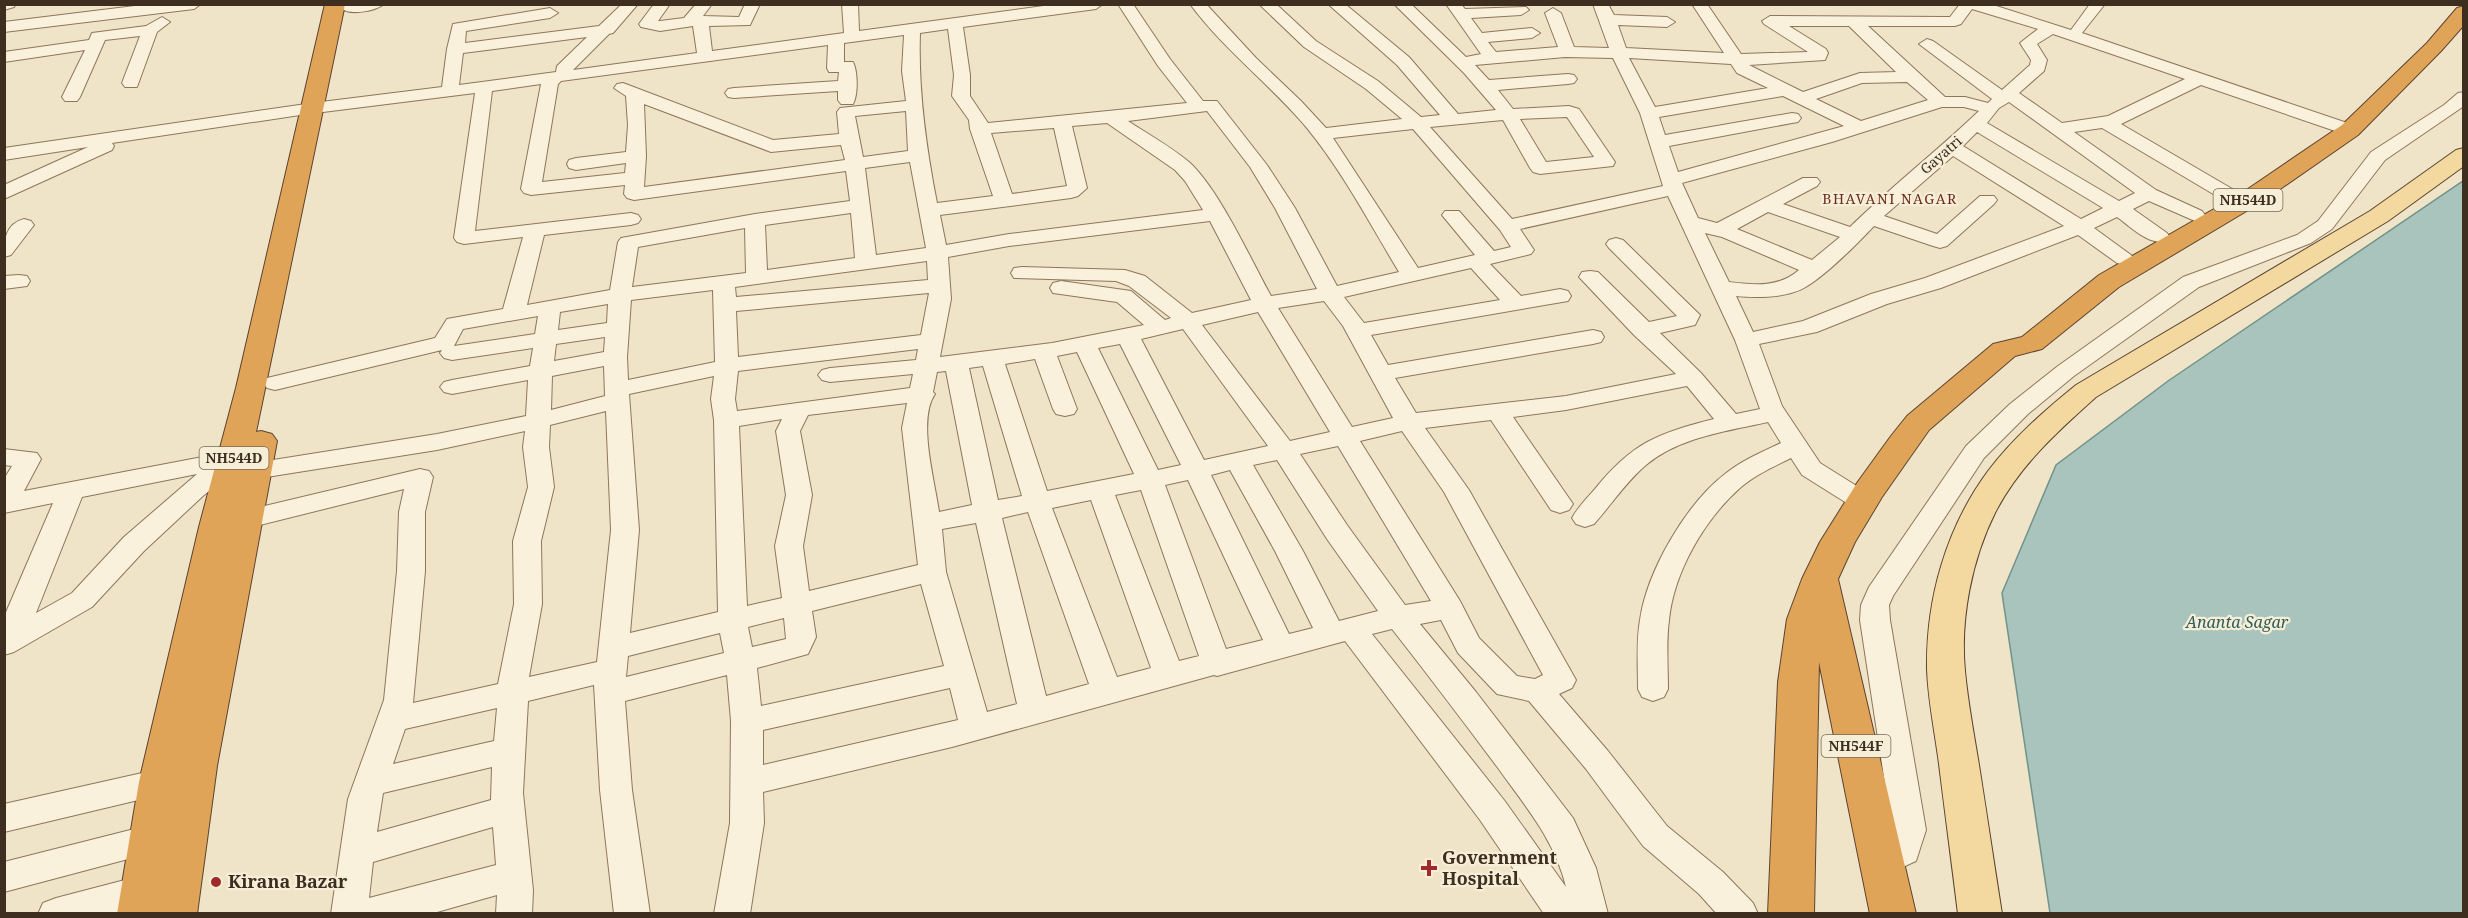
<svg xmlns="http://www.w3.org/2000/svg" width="2468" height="918" font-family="'Noto Serif',serif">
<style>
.water{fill:#a9c4bc;stroke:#6f938a;stroke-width:1.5}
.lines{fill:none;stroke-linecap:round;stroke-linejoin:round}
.minor-casing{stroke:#8d765c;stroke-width:2}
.major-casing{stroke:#5b4430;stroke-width:2}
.highway-casing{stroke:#5b4430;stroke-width:2}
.minor{fill:#faf1dc;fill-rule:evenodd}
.major{fill:#f3d9a0;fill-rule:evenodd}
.highway{fill:#e0a458;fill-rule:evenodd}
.poi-dot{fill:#9e2a2b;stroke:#f7eed8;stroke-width:2}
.labels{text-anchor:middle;stroke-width:4.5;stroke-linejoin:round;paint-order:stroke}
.far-street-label{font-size:14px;fill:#3d2e20;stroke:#f7eed8}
.far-neighbourhood-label{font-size:14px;letter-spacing:1.5px;fill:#6b2e1e;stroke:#f7eed8}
.shield{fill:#f7eed8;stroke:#756857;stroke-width:1.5}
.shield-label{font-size:14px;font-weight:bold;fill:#3d2e20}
.water-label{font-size:16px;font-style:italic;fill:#2f5d5a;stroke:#f7eed8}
.near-poi-label{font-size:18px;font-weight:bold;fill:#3d2e20;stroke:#f7eed8;text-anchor:start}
</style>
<rect width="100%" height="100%" fill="#f0e4c8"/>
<path class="water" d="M2463,181V913H2050L2002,593L2056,465L2168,381Z"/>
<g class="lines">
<g class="minor-casing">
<path id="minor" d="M4,4H16L14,7L4,10Z
M151,4H201L194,9L4,32V22Z
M344,4H384C376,11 349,16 341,8Z
M622,4H638L613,33L609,34L573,70L697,53L693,26L660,31L641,27L639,24L654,4H670L658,21H660L684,18L696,4H712L703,16L739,17L745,4H760L750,25L709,26L712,51L844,33L842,4H858L859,31L1058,4H1103L1096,9L963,27L970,75V96L988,123L1187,103L1158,66L1118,4H1133L1170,59L1203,101H1217L1267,165L1295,208L1337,286L1399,272C1370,224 1343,172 1307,128C1271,85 1224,50 1190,4H1206L1256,58L1301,101L1326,128L1402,119L1366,89L1304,47L1259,4H1276L1316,41L1378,81L1421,117L1440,115L1397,65L1328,4H1345L1409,57L1458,114L1496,110L1464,73L1394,4H1411L1466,57L1481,54L1446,4H1461L1465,9L1526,7L1529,10L1521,15L1471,18L1482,33L1532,28L1540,33L1532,38L1488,42L1496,52L1558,47L1545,13L1553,8L1561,13L1574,47L1609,48L1593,4H1608L1614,15L1667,17L1675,22L1667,27L1618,25L1626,48L1724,53L1692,4H1707L1741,54L1808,52L1764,24L1762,21L1770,16L1946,17H1950L1960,4H1990L2071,30L2090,4H2105L2082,33L2356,126L2359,130L2356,134H2344L2201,85L2121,124L2234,190L2237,194L2234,198H2220L2102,128L2074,132L2156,190L2202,211L2205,215L2202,219L2195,221L2149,201L2133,209L2167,233L2170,237L2167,241C2149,246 2131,227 2117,217L2094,228L2131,255L2135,259L2131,263L2124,265L2117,263L2078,235L1941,288L1887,304L1817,332L1759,344L1782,406L1820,463L1871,495L1875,501L1871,507L1862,510L1853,507L1802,475L1791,458C1773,467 1755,475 1740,488C1704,520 1674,572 1669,620C1666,643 1668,666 1668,689L1664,697L1653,701L1642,697L1638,689C1638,666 1636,642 1640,620C1647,571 1686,504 1725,474C1742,460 1762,452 1781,443L1768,422C1728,431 1679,437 1646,465C1626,482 1611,505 1594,524L1585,527L1576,524L1572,518C1578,507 1587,498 1595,489C1632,443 1658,433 1714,419L1687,386L1566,410L1513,417L1573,504L1569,510L1560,513L1551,510L1491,420L1425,428L1469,490L1576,680L1572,688L1559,694L1608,751L1667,826L1723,872L1753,903L1758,914H1717L1699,894L1643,846L1586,769L1529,701L1497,694L1458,653L1441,620L1420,624L1476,692L1573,818L1596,868L1608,914H1544L1480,820L1345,641L1217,676L1214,675L952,747L763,792L764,823L750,914H714L730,823L731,721L727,675L625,701L632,790L650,914H614L600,790L594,685L528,701L523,793L533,890L532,914H496L497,895L430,914H331L348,799L384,700L397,571L399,512L404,489L244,529L235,526L231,520L235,514L244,511L420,469L429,471L433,477L425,512V571L413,703L498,684L514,604L513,541L528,487L523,447L525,431L437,450L254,479L245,477L241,471L245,465L254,463L437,434L526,416L528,380L452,394L444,392L440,387L444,382L452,380L530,366L533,348L452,360L444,358L440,353L442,350L275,390L267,388L263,383L267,378L435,338L447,319L503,309L523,237L464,244L457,242L454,238L475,93L307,114L112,143L114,146L112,150L4,199V185L88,147L4,160V148L313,103L442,87L447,49L453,24L550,8L558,13L550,18L466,31L465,43L599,26ZM1972,9L2038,29L2020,43L2031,60L2030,65L2002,90L1933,41L1927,39L1919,44L1992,99L1988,103L1965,97H1945L1868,26H1955L1961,24ZM1789,26H1849L1896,72L1860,73L1803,92L1749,65L1825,60L1828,53L1826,49ZM948,29L954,75L952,96L969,120L970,129L993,196L937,203C926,147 918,89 920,33ZM2053,34L2185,79L2108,116L2062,123L2019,93L2044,71L2047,60L2037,44ZM904,35L902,71L906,101L840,108L837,112L839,134L773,140L623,83L617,84L614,88L626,96L628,125L626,152L576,158L569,160L567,164L569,168L576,170L626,163L625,173L542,182L558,84L561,81L828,45L827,68L829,72H839L838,81L734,88L728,89L725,93L728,97L734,98L838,91V100L841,104H853C858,95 858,72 853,62H844V43ZM587,37L557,66L556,72L459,85L463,53ZM1565,57L1613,58L1640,113L1663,186L1512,219L1430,127L1503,120L1530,168L1533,172L1540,174L1613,166L1615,162L1579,109L1569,106L1513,109L1498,90L1568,84L1574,83L1577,79L1574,75L1568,74L1489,80L1475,65ZM1629,58L1731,64L1737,73L1768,88L1655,107ZM1907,82L1928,100L1861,121L1816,99L1862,83ZM541,84L521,189L524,193L531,195L625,185L624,194L627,198L634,200L846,171L850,201L755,214L621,238L618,242L610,290L527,305L544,235L631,225L638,223L641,219L638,215L631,213L475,231L492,91ZM1783,96L1844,126L1678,172L1669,146L1792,123L1798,122L1801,118L1798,114L1792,113L1665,135L1659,117ZM2009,102L2135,193L2119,201L1987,123L1999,108ZM644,104L771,152L841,145L845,160L644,187L646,156ZM1942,107H1964L1979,111C1937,151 1891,187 1850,227L1783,204L1817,186L1820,182L1817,178H1803L1717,223L1698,218L1682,183L1832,142ZM906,111L908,151L863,157L855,116ZM1207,111L1250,167L1275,208L1317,289L1271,296C1251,260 1219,189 1189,162C1171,147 1148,134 1128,121ZM1567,117L1594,157L1546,162L1520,119ZM1107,123L1175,170L1185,181L1203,210L1009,234L946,245L940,215L1071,198L1078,196L1087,188L1072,126ZM1054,128L1067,186L1012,194L991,133ZM1413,129L1500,230L1511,247L1494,251L1459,211H1445L1442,215L1475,255L1418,268L1333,138ZM1977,132L2103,208L2081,219L1963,146ZM1953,156L2064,226L1925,278L1871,294L1803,321L1753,332L1736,296C1756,298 1786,298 1804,288C1825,276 1857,244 1874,226L1933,246L1940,248L1947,246L1994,204L1997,200L1994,196H1980L1937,234L1884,216ZM910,162L926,248L876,255L865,168ZM1668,196L1735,340L1760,409L1736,414L1701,373L1660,333L1695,325L1700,315L1623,240L1616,238L1609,240L1606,244L1609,248L1677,316L1649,322L1598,272L1590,271L1582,272L1579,277L1634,335L1676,374L1566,396L1416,413L1395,378L1593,344L1601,342L1604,337L1601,332L1593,330L1388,365L1371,335L1568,301L1571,296L1568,291L1560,289L1521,296L1490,264L1531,254L1534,250L1520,229ZM1768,212L1840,237L1812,260L1737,229ZM851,213L855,258L767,270L765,225ZM1210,221L1251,300L1192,313L1145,276L1125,270L1022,267L1014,268L1011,273L1014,278L1116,281L1129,286L1171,318L1165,320L1131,291L1061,281L1053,283L1050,288L1053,293L1117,302L1144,325L1052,343L940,357L951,299L948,257L1009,246ZM745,228L746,273L632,287L638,247ZM1705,233L1722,237L1799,270C1778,288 1755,285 1729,282ZM927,261L928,280L736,297L735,287ZM1471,268L1500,300L1364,323L1344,297ZM713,290L715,362L628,380L627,357L631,300ZM929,293L921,335L738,357L736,311ZM1324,301L1343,326L1393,418L1352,427L1278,308ZM608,304L607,323L558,330L560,312ZM1258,312L1330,432L1290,441L1202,325ZM538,316L535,334L454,346L463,329ZM1183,329L1268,446L1204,460L1141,339ZM605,337L604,352L554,361L556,344ZM1120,344L1181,465L1158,470L1098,348ZM918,349L916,360L830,368L822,370L818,375L822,380L830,382L913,374L910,388L737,411L735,399L738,371ZM1077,352L1134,474L1047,491L1005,364L1035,359L1053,409L1056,414L1065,416L1074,414L1077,409L1057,356ZM604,366L605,396L551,410L552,376ZM983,366L1022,496L998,500L969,368ZM946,371L972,505L939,512C935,481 917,420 935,394L933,392L937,372ZM714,376L711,399L714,420L718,612L630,633L639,530L629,394ZM907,403L902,428L918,565L809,591L803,546L812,495L800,431L808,415ZM606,411L611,530L597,662L529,677L542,604L541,541L554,487L549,447L550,425ZM782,419L776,431L786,495L775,546L782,598L747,606L739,426ZM1402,431L1444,492L1543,675L1535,679L1517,676L1479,638L1460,601L1360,441ZM1338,446L1431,601L1405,605L1347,525L1300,454ZM1277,460L1327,539L1378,611L1339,621L1303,551L1253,465ZM1230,470L1275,551L1313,628L1289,634L1211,475ZM1188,480L1263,640L1226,649L1165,485ZM1141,490L1199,656L1179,661L1115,495ZM1091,500L1151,668L1117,677L1052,508ZM1028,512L1089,684L1046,696L1002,518ZM976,523L1017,704L987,712L946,572L942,529ZM921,584L944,666L761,706L757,668L808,654L816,637L812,611ZM784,618L786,639L752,647L748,627ZM1392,629C1428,675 1463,721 1498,768C1525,806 1555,840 1566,887L1504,800L1372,634ZM720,633L724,653L626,677L628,656ZM950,688L958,720L763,765V730ZM497,708L494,741L393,764L405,729ZM492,767L491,800L377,832L383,793ZM493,827L496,865L369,898L373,862Z
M162,17L170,22L157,32L137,87H125L122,83L140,36L105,40L80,97L77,101H65L62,97L85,50L4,62V52L89,40L92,33L146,26Z
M2464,92V106L2385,160L2332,229L2311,243L2199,287L2074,376L2028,414L1984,458L1893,596L1889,605L1890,620L1926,830L1916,861L1881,877L1869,873L1864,862L1869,851L1889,842L1892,830L1860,620L1861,605L1869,587L1966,446L2010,404L2058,366L2183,277L2297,235L2318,221L2371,152L2444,105L2458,93Z
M24,219L31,221L34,225L11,255L4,257C4,241 5,224 24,219Z
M19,275L27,276L30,281L27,286L4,289V276Z
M4,449L37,453L41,459L24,491L234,451L243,453L247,459L243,465L204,495L144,551L92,607L14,652L4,655V617L53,503L4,513V479L12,466L4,465ZM197,474L124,537L72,593L36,613L82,497Z
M160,769L172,772L176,782L172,792L4,832V804Z
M150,825L162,830L167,840L162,850L4,892V862Z
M144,875L156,879L162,890L156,901L115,914H38L43,903L56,898Z"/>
</g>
<g class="major-casing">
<path id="major" d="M2464,148V166L2388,221L2096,397C2058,431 2019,466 1995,513C1972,559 1960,619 1965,671C1968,703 1974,734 1979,765C1987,815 1994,864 2002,914H1958C1952,864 1945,814 1939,764C1935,733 1928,700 1927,669C1926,599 1946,528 1988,471C2013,438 2044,411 2076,385L2370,211L2456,150Z"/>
</g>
<g class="highway-casing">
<path id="highway" d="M325,4H345L256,432L261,431L272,434L277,441L217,766L197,914H117L139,782L199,527L236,388Z
M2464,6V25L2441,51L2358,135L2260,203L2119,287L2042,349L2015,356L1929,430L1882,497L1855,542L1838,579L1916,914H1870L1819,662L1814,914H1768L1778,682L1787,619L1802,579L1820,542L1857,483L1891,436L1907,416L1993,344L2022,337L2099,275L2242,193L2342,125L2427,43L2457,8Z"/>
</g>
<use href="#minor" class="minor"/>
<use href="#major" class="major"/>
<use href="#highway" class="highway"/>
</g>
<g class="poi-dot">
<path d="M1426 859h6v6h6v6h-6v6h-6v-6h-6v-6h6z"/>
<circle cx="216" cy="882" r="6"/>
</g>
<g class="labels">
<g class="far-street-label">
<text transform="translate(1941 155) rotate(-41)" y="5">Gayatri</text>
</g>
<g class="far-neighbourhood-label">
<text x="1890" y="204">BHAVANI NAGAR</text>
</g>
<g class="shield">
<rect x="2213.5" y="189" width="69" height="22" rx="4.5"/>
<rect x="199.5" y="447" width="69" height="22" rx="4.5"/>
<rect x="1821.5" y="735" width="69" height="22" rx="4.5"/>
</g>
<g class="shield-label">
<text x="2248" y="205">NH544D</text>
<text x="234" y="463">NH544D</text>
<text x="1856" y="751">NH544F</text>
</g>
<g class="water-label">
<text x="2237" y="628">Ananta Sagar</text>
</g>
<g class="near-poi-label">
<text x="1442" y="864">Government<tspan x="1442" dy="21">Hospital</tspan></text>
<text x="228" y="888">Kirana Bazar</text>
</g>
</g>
<rect width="2468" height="918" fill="none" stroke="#3d2e20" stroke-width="12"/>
</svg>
